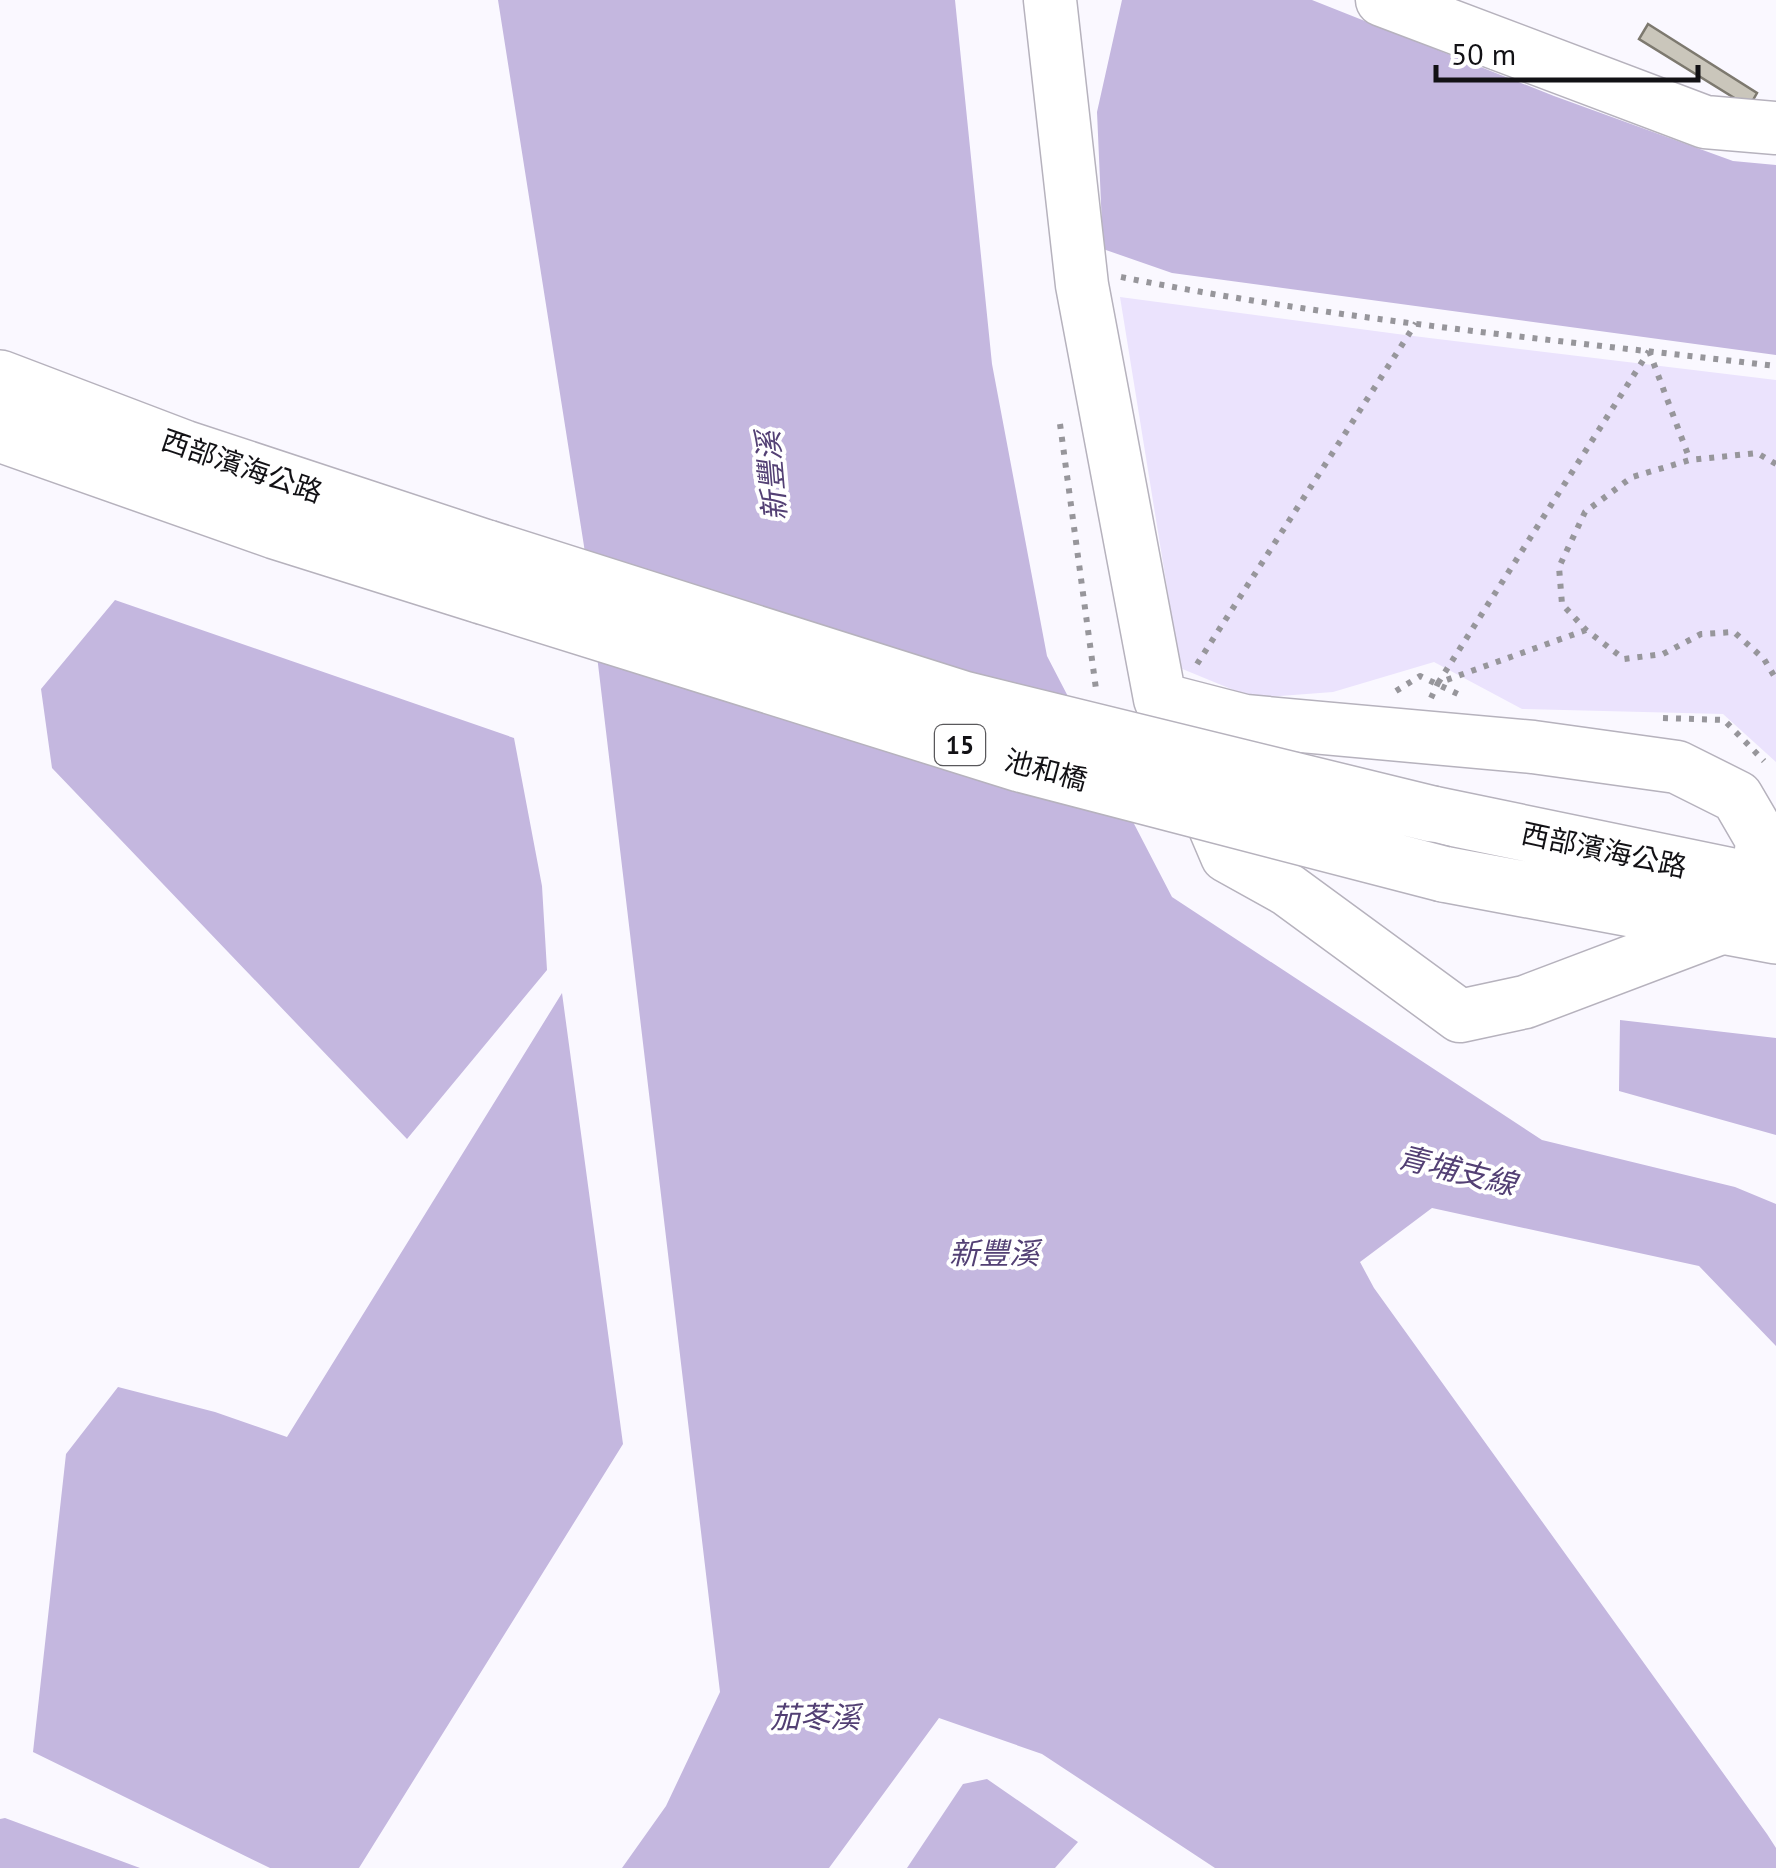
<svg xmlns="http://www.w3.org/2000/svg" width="1776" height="1868" font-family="'PT Sans','Noto Sans TC',sans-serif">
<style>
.green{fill:#ebe3fd}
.water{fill:#c4b7df}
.building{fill:#cac6bb;stroke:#7d796f;stroke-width:2.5}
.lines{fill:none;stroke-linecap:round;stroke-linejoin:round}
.minor-casing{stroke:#b6b2bd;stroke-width:55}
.major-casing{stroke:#b6b2bd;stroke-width:58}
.path{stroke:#97969b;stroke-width:6;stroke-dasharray:5 8;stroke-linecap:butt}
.minor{stroke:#fff;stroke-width:52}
.major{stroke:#fff;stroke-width:55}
.major-bridge-casing{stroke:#b6b2bd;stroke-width:58;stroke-linecap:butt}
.major-bridge{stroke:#fff;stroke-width:55}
.labels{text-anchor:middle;stroke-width:8;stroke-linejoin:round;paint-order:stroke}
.shield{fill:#fff;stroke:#59585b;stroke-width:2.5}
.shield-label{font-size:25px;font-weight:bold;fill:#121115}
.street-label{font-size:28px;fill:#121115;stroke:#fff}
.water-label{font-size:30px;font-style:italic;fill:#534074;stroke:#fff}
</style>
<rect width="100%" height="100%" fill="#faf8ff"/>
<path class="green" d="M1120,297L1405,335L1776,380V762L1723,714L1522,709L1434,662L1333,692L1253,698L1180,668Z"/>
<path class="water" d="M498,0H955L992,364L1047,656L1172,897L1542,1140L1735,1187L1776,1204V1346L1699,1266L1432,1208L1360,1262L1374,1288L1767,1834L1776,1848V1868H1215L1042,1754L939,1718L829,1868H622L666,1806L720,1692L584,546Z
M1122,0H1312L1554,96L1733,161L1776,165V355L1172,273L1103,249L1097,112Z
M115,600L514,738L542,886L547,970L407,1139L52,768L41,689Z
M562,993L623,1444L359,1868H270L33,1752L66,1454L118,1387L215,1412L287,1437Z
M1620,1020L1776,1038V1135L1619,1091Z
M987,1779L1078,1842L1055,1868H907L963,1784Z
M5,1818L140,1868H0V1819Z"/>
<path class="building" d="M1648,24L1757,93L1749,107L1639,39Z"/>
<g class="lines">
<g class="minor-casing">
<path id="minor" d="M1050,0L1082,285L1160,699L1227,856L1288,890L1460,1016L1525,1002L1726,926
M1382,0L1705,122L1776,128
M1160,699L1245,721L1533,747L1677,767L1737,797L1762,840L1758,881"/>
</g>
<g class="major-casing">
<path id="major" d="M0,378L184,448L487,548
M0,434L275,531L482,596
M1432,814L1776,885
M1443,874L1776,936"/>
</g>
<path class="path" d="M1121,277C1337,320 1558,340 1776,366
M1649,351L1690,460
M1060,424L1096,689
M1776,464L1757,453L1690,460L1632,477L1585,512L1559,567L1562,604L1586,630L1624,659L1663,654L1701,634L1734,632L1764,659L1776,679
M1197,664L1416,323
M1438,683L1649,351
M1396,691L1420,676L1460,695
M1431,698L1438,683L1586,630
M1663,718L1724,720L1764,761"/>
<use href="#minor" class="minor"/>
<use href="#major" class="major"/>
<g class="major-bridge-casing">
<path id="major-bridge" d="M487,548L963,699L1432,814
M482,596L1020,764L1443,874"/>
</g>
<use href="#major-bridge" class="major-bridge"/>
</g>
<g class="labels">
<rect class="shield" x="935" y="725" width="50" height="40" rx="8"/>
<g class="shield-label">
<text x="960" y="754">15</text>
</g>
<g class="street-label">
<text transform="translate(242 466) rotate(19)" y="10">西部濱海公路</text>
<text transform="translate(1046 770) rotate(15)" y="10">池和橋</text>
<text transform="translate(1604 850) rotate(12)" y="10">西部濱海公路</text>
</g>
<g class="water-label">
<text transform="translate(772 476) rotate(-95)" y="10">新豐溪</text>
<text transform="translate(1457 1171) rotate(14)" y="10">青埔支線</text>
<text x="994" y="1264">新豐溪</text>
<text x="815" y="1728">茄苳溪</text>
</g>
</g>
<path d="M1436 65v15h262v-15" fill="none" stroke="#121115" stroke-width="5"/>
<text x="1451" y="65" font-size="30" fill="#121115" stroke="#ffffff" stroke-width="8" paint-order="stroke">50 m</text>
</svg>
